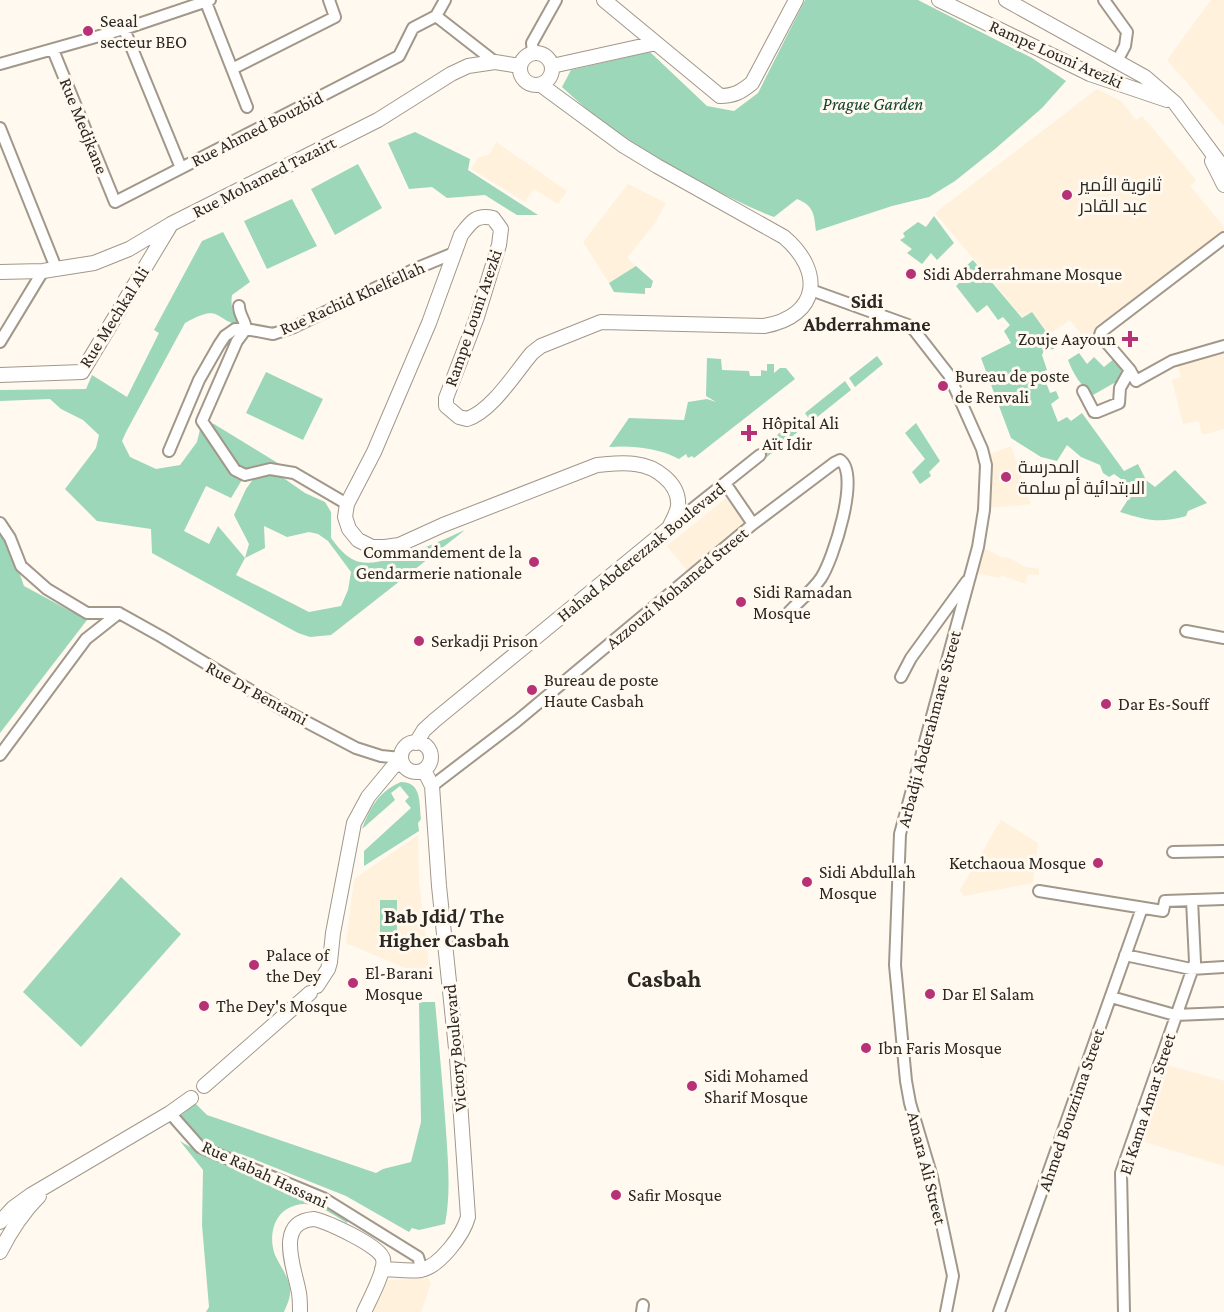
<svg xmlns="http://www.w3.org/2000/svg" width="1224" height="1312" font-family="'Crimson Pro',Cairo,serif">
<style>
.built{fill:#fff1db}
.green{fill:#9bd7b8;fill-rule:evenodd}
.lines{fill:none;stroke-linecap:round;stroke-linejoin:round}
.street-casing{stroke:#a1988a;stroke-width:14}
.secondary-casing{stroke:#a1988a;stroke-width:16}
.street{stroke:#fff;stroke-width:10}
.secondary{stroke:#fff;stroke-width:14}
.poi-dot{fill:#b63176;stroke:#fff9f0;stroke-width:2}
.labels{text-anchor:middle;stroke-width:6;stroke-linejoin:round;paint-order:stroke}
.poi-label{font-size:18px;fill:#2b2722;stroke:#fff9f0;text-anchor:start}
.street-label{font-size:18px;fill:#2b2722;stroke:#fff9f0}
.park-label{font-size:18px;font-style:italic;fill:#0e402c;stroke:#fff9f0}
.neighbourhood-label{font-size:20px;font-weight:bold;fill:#2b2722;stroke:#fff9f0}
.quarter-label{font-size:21px;font-weight:bold;fill:#2b2722;stroke:#fff9f0}
.district-label{font-size:24px;font-weight:bold;fill:#2b2722;stroke:#fff9f0}
</style>
<rect width="100%" height="100%" fill="#fff9f0"/>
<path class="built" d="M1211,0H1224V126L1167,60Z
M1097,89L1121,101L1136,120L1142,116L1159,136L1196,180L1190,186L1224,227V238L1085,339L1070,320L1048,335L1032,312L1023,318L935,213Z
M496,142L567,191L558,204L534,189L525,202L471,169L478,158L490,154Z
M628,184L666,203L655,223L627,258L636,266L609,283L583,242Z
M1224,352V429L1202,435L1199,421L1183,424L1172,380L1181,377L1177,364Z
M1011,446L1031,504L988,508L987,455Z
M726,498L747,525L689,573L667,546Z
M982,547L1003,558L1004,557L1012,559L1025,567L1039,569V575L1028,574L1026,584L1001,575L1000,578L975,573Z
M1001,820L1038,843L1033,883L964,896L960,890Z
M418,835L419,882L430,974L426,977L346,943L354,879Z
M1164,1064L1224,1081V1166L1138,1140Z
M428,1278L431,1283L421,1312H373L386,1280Z"/>
<path class="green" d="M805,0H918L1032,58L1066,81L1042,108L995,149L955,181L929,197L892,206L816,231C814,214 814,206 797,199L774,217C752,209 732,198 711,188C658,160 605,128 562,87L571,70L650,52L707,106L734,111L758,93Z
M415,132L470,159L468,170L538,215H517L485,195L447,198L432,187L409,189L388,143Z
M358,164L382,208L335,235L311,189Z
M292,199L317,246L267,269L244,221Z
M934,216L954,243L937,260L931,253L922,264L907,253L912,249L900,240L905,237L903,233L918,222L926,227Z
M223,232L250,282L232,295C230,309 234,317 245,326C213,323 224,301 185,323L126,432L122,441L130,457L156,469L180,465L197,442L202,421L214,424L294,473L272,470L305,493L325,502L331,512V538C337,546 345,556 354,560C378,572 442,540 465,530L331,635L310,637L298,633L152,553L151,529L97,521L65,489L96,448L99,435L83,420L61,409L50,399L0,401V390L86,389L92,375L127,397L159,333L154,330L202,241ZM245,475L254,478L246,489L234,515L249,544L245,558L218,526L209,544L184,531L206,486L231,498ZM264,526L287,537L309,532L318,534L328,541L351,572L348,590L341,606L309,612L236,575L245,558L265,548Z
M973,260L1022,318L1032,312L1047,333L1054,349L1044,350L1042,355L1047,370L1042,372L1050,393L1056,391L1059,398L1051,404L1058,422L1067,417L1071,421L1082,413L1124,471L1138,464L1146,480L1155,487L1175,470L1207,503L1188,511L1186,516C1159,524 1146,520 1120,512L1135,489L1114,474L1109,477L1103,473L1100,465L1081,457L1067,445L1057,461L1041,457L1011,438L981,358L1011,343L1004,331L1010,325L1003,317L998,320L987,305L977,313L956,286L959,283L953,277Z
M636,266L653,281L651,288H645V294L614,292L609,283Z
M1079,353L1087,364L1094,357L1104,367L1115,358L1122,364L1121,374L1116,384L1114,383L1093,395C1080,385 1074,375 1068,360Z
M877,356L883,364L855,387L849,378Z
M707,358L721,359L722,370L749,371L750,376H761V370L767,371V364H774V373L780,368H786L795,379L694,458L692,456L688,458L686,454L679,459C659,448 632,445 609,447L629,418L684,420L688,402L707,399L716,402L706,396Z
M266,372L323,399L303,440L246,413Z
M845,381L851,390L811,422L805,413Z
M794,421L800,430L767,457L761,448Z
M916,423L940,461L929,472L931,476L920,484L912,472L925,459L905,433Z
M0,532L12,552L24,586L87,620L0,733Z
M401,782C422,782 419,803 421,819L418,823L419,831L364,866V851L411,808L405,801L409,797L400,786L391,793L395,800L362,829C370,808 379,791 401,782Z
M121,877L181,934L81,1047L23,992Z
M380,900H397V935H380Z
M419,1002H435C439,1045 443,1088 446,1131C448,1162 451,1193 445,1224L419,1230L412,1228L409,1232L346,1196L241,1154C210,1150 199,1140 179,1117L195,1103L207,1115L376,1173L383,1169L411,1162L421,1122Z
M180,1141L205,1156L321,1201L349,1218L347,1223C327,1211 309,1196 287,1209C272,1218 269,1239 275,1255C280,1266 289,1277 290,1289C291,1297 287,1305 284,1312H206L209,1307L202,1225L203,1170Z"/>
<g class="lines">
<g class="street-casing">
<path id="street" d="M205,0L247,107
M1104,0L1127,32L1125,46L1117,61
M436,16L495,62
M124,29L181,168
M53,50L115,202L399,56L413,28L436,16L445,0
M533,53L532,43L556,0
M0,64L124,29L210,0
M232,69L335,17L329,0
M0,128L56,268
M811,290L908,325L914,330L949,375L982,449L986,465L984,510L978,547L900,834L895,965L906,1081L910,1103L932,1177L953,1276L946,1312
M0,342L43,271
M1130,370L1100,335L1101,332L1224,238
M1083,391L1094,412H1097L1119,403L1120,388L1130,370L1136,381L1172,361L1224,346
M169,451L199,380L219,345L225,336L235,329H246C245,320 239,315 239,306
M725,483L753,524
M347,504L294,473L270,469L245,475L235,470L202,421L237,341L246,329L273,334L294,327L415,269L454,253
M0,523L10,538L21,566L47,589L87,613H119L162,637L280,708L356,748L381,756L401,758
M671,526L760,455
M1186,631L1224,638
M901,677L911,658L967,581
M0,755L86,639L119,613
M432,786L517,721L753,524L834,463L840,460C861,474 833,560 821,578C813,590 799,601 789,612
M1173,852L1224,851
M1039,891L1163,911L1165,901L1224,899
M1125,955L1191,969L1224,967
M1111,997L1175,1015L1224,1013
M170,1113L200,1147L323,1198L418,1257L422,1270
M642,1312L643,1305
M999,1312L1142,908
M1124,1312L1121,1173L1195,962L1192,900"/>
</g>
<g class="secondary-casing">
<path id="secondary" d="M604,0L720,96C734,96 741,92 752,83L796,0
M939,0L1090,74L1167,100
M1006,0L1145,77L1175,103L1224,169
M520 69a16 16 0 1 1 32 0a16 16 0 1 1-32 0Z
M552,66L656,43
M1212,161L1224,185
M0,272L43,271L94,263L129,249L171,224L378,120L451,74L468,66L495,62L520,66
M0,375L82,372L170,226
M401 757a15 15 0 1 1 30 0a15 15 0 1 1-30 0Z
M416,743L424,730L435,720L669,528C672,521 677,514 678,506C680,483 655,466 635,464C622,462 610,464 597,465L443,525L399,545L385,547H372L358,540L349,529L345,517L347,504L374,452L429,323L461,235C471,222 476,214 493,218L501,229L499,245L477,317L446,398V406L459,417L467,419C492,411 515,373 532,353L541,346L601,322L764,326C820,316 824,271 784,237L657,166L624,146L541,85
M317,986L328,969L330,962L333,933L354,823L368,797L392,768L401,760
M204,1086L310,993
M0,1222L13,1208L31,1195L170,1113L191,1098
M0,1252C10,1232 23,1212 39,1196
M382,1269C394,1269 409,1272 421,1270C440,1266 463,1235 468,1217L457,1058L439,886L432,786L424,770
M300,1312C300,1306 300,1299 299,1293C295,1269 274,1222 314,1219C327,1222 381,1246 383,1259C386,1270 369,1301 364,1312"/>
</g>
<use href="#street" class="street"/>
<use href="#secondary" class="secondary"/>
</g>
<g class="poi-dot">
<circle cx="88" cy="31" r="6"/>
<circle cx="1067" cy="195" r="6"/>
<circle cx="911" cy="274" r="6"/>
<path d="M1127 330h6v6h6v6h-6v6h-6v-6h-6v-6h6z"/>
<circle cx="943" cy="386" r="6"/>
<path d="M746 424h6v6h6v6h-6v6h-6v-6h-6v-6h6z"/>
<circle cx="1006" cy="477" r="6"/>
<circle cx="534" cy="562" r="6"/>
<circle cx="741" cy="602" r="6"/>
<circle cx="419" cy="641" r="6"/>
<circle cx="532" cy="690" r="6"/>
<circle cx="1106" cy="704" r="6"/>
<circle cx="1098" cy="863" r="6"/>
<circle cx="807" cy="882" r="6"/>
<circle cx="254" cy="965" r="6"/>
<circle cx="353" cy="983" r="6"/>
<circle cx="930" cy="994" r="6"/>
<circle cx="204" cy="1006" r="6"/>
<circle cx="866" cy="1048" r="6"/>
<circle cx="692" cy="1086" r="6"/>
<circle cx="616" cy="1195" r="6"/>
</g>
<g class="labels">
<g class="poi-label">
<text x="100" y="27">Seaal<tspan x="100" dy="21">secteur BEO</tspan></text>
<text x="1079" y="191">ثانوية الأمير<tspan x="1079" dy="21">عبد القادر</tspan></text>
<text x="923" y="280">Sidi Abderrahmane Mosque</text>
<text x="1116" y="345" text-anchor="end">Zouje Aayoun</text>
<text x="955" y="382">Bureau de poste<tspan x="955" dy="21">de Renvali</tspan></text>
<text x="762" y="429">Hôpital Ali<tspan x="762" dy="21">Aït Idir</tspan></text>
<text x="1018" y="473">المدرسة<tspan x="1018" dy="21">الابتدائية أم سلمة</tspan></text>
<text x="522" y="558" text-anchor="end">Commandement de la<tspan x="522" dy="21">Gendarmerie nationale</tspan></text>
<text x="753" y="598">Sidi Ramadan<tspan x="753" dy="21">Mosque</tspan></text>
<text x="431" y="647">Serkadji Prison</text>
<text x="544" y="686">Bureau de poste<tspan x="544" dy="21">Haute Casbah</tspan></text>
<text x="1118" y="710">Dar Es-Souff</text>
<text x="1086" y="869" text-anchor="end">Ketchaoua Mosque</text>
<text x="819" y="878">Sidi Abdullah<tspan x="819" dy="21">Mosque</tspan></text>
<text x="266" y="961">Palace of<tspan x="266" dy="21">the Dey</tspan></text>
<text x="365" y="979">El-Barani<tspan x="365" dy="21">Mosque</tspan></text>
<text x="942" y="1000">Dar El Salam</text>
<text x="216" y="1012">The Dey's Mosque</text>
<text x="878" y="1054">Ibn Faris Mosque</text>
<text x="704" y="1082">Sidi Mohamed<tspan x="704" dy="21">Sharif Mosque</tspan></text>
<text x="628" y="1201">Safir Mosque</text>
</g>
<g class="street-label">
<text transform="translate(1056 54) rotate(24)" y="6">Rampe Louni Arezki</text>
<text transform="translate(84 126) rotate(68)" y="6">Rue Medjkane</text>
<text transform="translate(257 129) rotate(-27)" y="6">Rue Ahmed Bouzbid</text>
<text transform="translate(264 177) rotate(-27)" y="6">Rue Mohamed Tazairt</text>
<text transform="translate(352 298) rotate(-24)" y="6">Rue Rachid Khelfellah</text>
<text transform="translate(114 317) rotate(-58)" y="6">Rue Mechkal Ali</text>
<text transform="translate(473 318) rotate(-71)" y="6">Rampe Louni Arezki</text>
<text transform="translate(641 552) rotate(-39)" y="6">Hahad Abderezzak Boulevard</text>
<text transform="translate(677 588) rotate(-40)" y="6">Azzouzi Mohamed Street</text>
<text transform="translate(257 693) rotate(29)" y="6">Rue Dr Bentami</text>
<text transform="translate(929 729) rotate(-75)" y="6">Arbadji Abderahmane Street</text>
<text transform="translate(455 1048) rotate(-95)" y="6">Victory Boulevard</text>
<text transform="translate(1147 1104) rotate(-72)" y="6">El Kama Amar Street</text>
<text transform="translate(1071 1110) rotate(-71)" y="6">Ahmed Bouzrima Street</text>
<text transform="translate(927 1168) rotate(76)" y="6">Amara Ali Street</text>
<text transform="translate(265 1174) rotate(25)" y="6">Rue Rabah Hassani</text>
</g>
<g class="park-label">
<text x="873" y="110">Prague Garden</text>
</g>
<g class="neighbourhood-label">
<text x="867" y="308">Sidi<tspan x="867" dy="23">Abderrahmane</tspan></text>
</g>
<g class="quarter-label">
<text x="444" y="923">Bab Jdid/ The<tspan x="444" dy="24">Higher Casbah</tspan></text>
</g>
<g class="district-label">
<text x="664" y="987">Casbah</text>
</g>
</g>
</svg>
